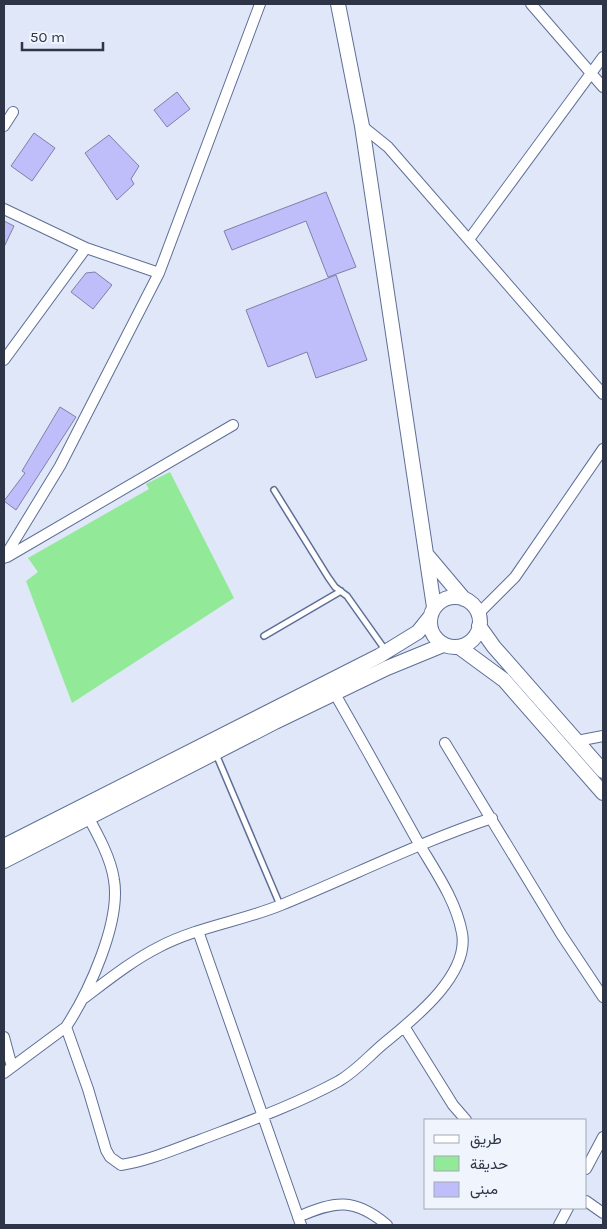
<svg xmlns="http://www.w3.org/2000/svg" width="607" height="1229" font-family="Karla,Vazirmatn,sans-serif">
<style>
.green{fill:#92ea98}
.building{fill:#bfbefa;stroke:#807fa9}
.lines{fill:none;stroke-linecap:round;stroke-linejoin:round}
.lane-casing{stroke:#5e6f96;stroke-width:8}
.street-casing{stroke:#5e6f96;stroke-width:12}
.secondary-casing{stroke:#5e6f96;stroke-width:16}
.lane{stroke:#fff;stroke-width:5}
.street{stroke:#fff;stroke-width:10}
.secondary{stroke:#fff;stroke-width:14}
</style>
<rect width="100%" height="100%" fill="#dfe7f9"/>
<path class="green" d="M170,472L234,598L72,703L26,581L38,572L28,558L149,489L146,484Z"/>
<path class="building" d="M177,92L190,109L167,127L154,110Z
M34,133L55,148L32,181L11,166Z
M109,135L139,166L131,179L134,184L117,200L85,153Z
M326,192L356,267L328,277L306,221L232,250L224,231Z
M4,221L14,226L4,247Z
M95,272L112,285L93,309L71,292L86,273Z
M336,275L367,360L316,378L307,352L268,367L246,310Z
M60,407L76,417L16,510L4,501L25,473L22,471Z"/>
<g class="lines">
<g class="lane-casing">
<path id="lane" d="M274,490L328,577L335,587L347,596L386,651
M264,636L341,591
M216,754L280,905"/>
</g>
<g class="street-casing">
<path id="street" d="M531,4L603,87
M4,126L13,112
M362,126L388,147L603,394
M4,209L86,248L159,273
M470,238L603,57
M4,360L86,248
M7,557L233,425
M4,558L60,466L159,273L260,4
M478,614L515,577L603,449
M577,741L603,736
M445,743L561,934L603,997
M86,813C97,833 111,858 114,880C121,922 89,992 66,1027L88,1089L106,1150L110,1157L121,1165C148,1161 175,1149 200,1140C247,1122 295,1105 339,1081C356,1071 368,1057 382,1045C411,1021 470,976 462,933C456,900 435,871 418,842C391,793 363,743 335,694
M198,931L301,1225
M84,998C108,980 133,960 159,947C197,927 242,921 281,905C352,876 420,842 492,818
M405,1028L453,1105L466,1120
M4,1037L12,1067
M4,1073L66,1027
M586,1169L603,1137
M586,1201L603,1213
M298,1217C335,1201 354,1197 387,1225
M559,1225L568,1208"/>
</g>
<g class="secondary-casing">
<path id="secondary" d="M338,4L362,126L434,607
M426,554L464,599
M430 622a25 25 0 1 1 50 0a25 25 0 1 1-50 0Z
M479,626L494,647L603,771
M459,647L504,680L603,793
M4,846L379,656L418,632L430,617
M4,861L275,722L387,668L443,645"/>
</g>
<use href="#lane" class="lane"/>
<use href="#street" class="street"/>
<use href="#secondary" class="secondary"/>
</g>
<rect width="607" height="1229" fill="none" stroke="#2d3546" stroke-width="10"/>
<rect x="424" y="1119" width="162" height="90" fill="#f0f4fd" stroke="#a2a8b4"/>
<rect x="434" y="1135" width="25" height="8" fill="#ffffff" stroke="#a2a8b4"/>
<text x="470" y="1144" font-size="15" fill="#2d3546">طريق</text>
<rect x="434" y="1156" width="25" height="15" fill="#92ea98" stroke="#a2a8b4"/>
<text x="470" y="1169" font-size="15" fill="#2d3546">حديقة</text>
<rect x="434" y="1182" width="25" height="15" fill="#bfbefa" stroke="#a2a8b4"/>
<text x="470" y="1194" font-size="15" fill="#2d3546">مبنى</text>
<path d="M22 42v8h81v-8" fill="none" stroke="#2d3546" stroke-width="2.5"/>
<text x="30" y="42" font-size="15" fill="#2d3546" stroke="#f0f4fd" stroke-width="4" paint-order="stroke">50 m</text>
</svg>
